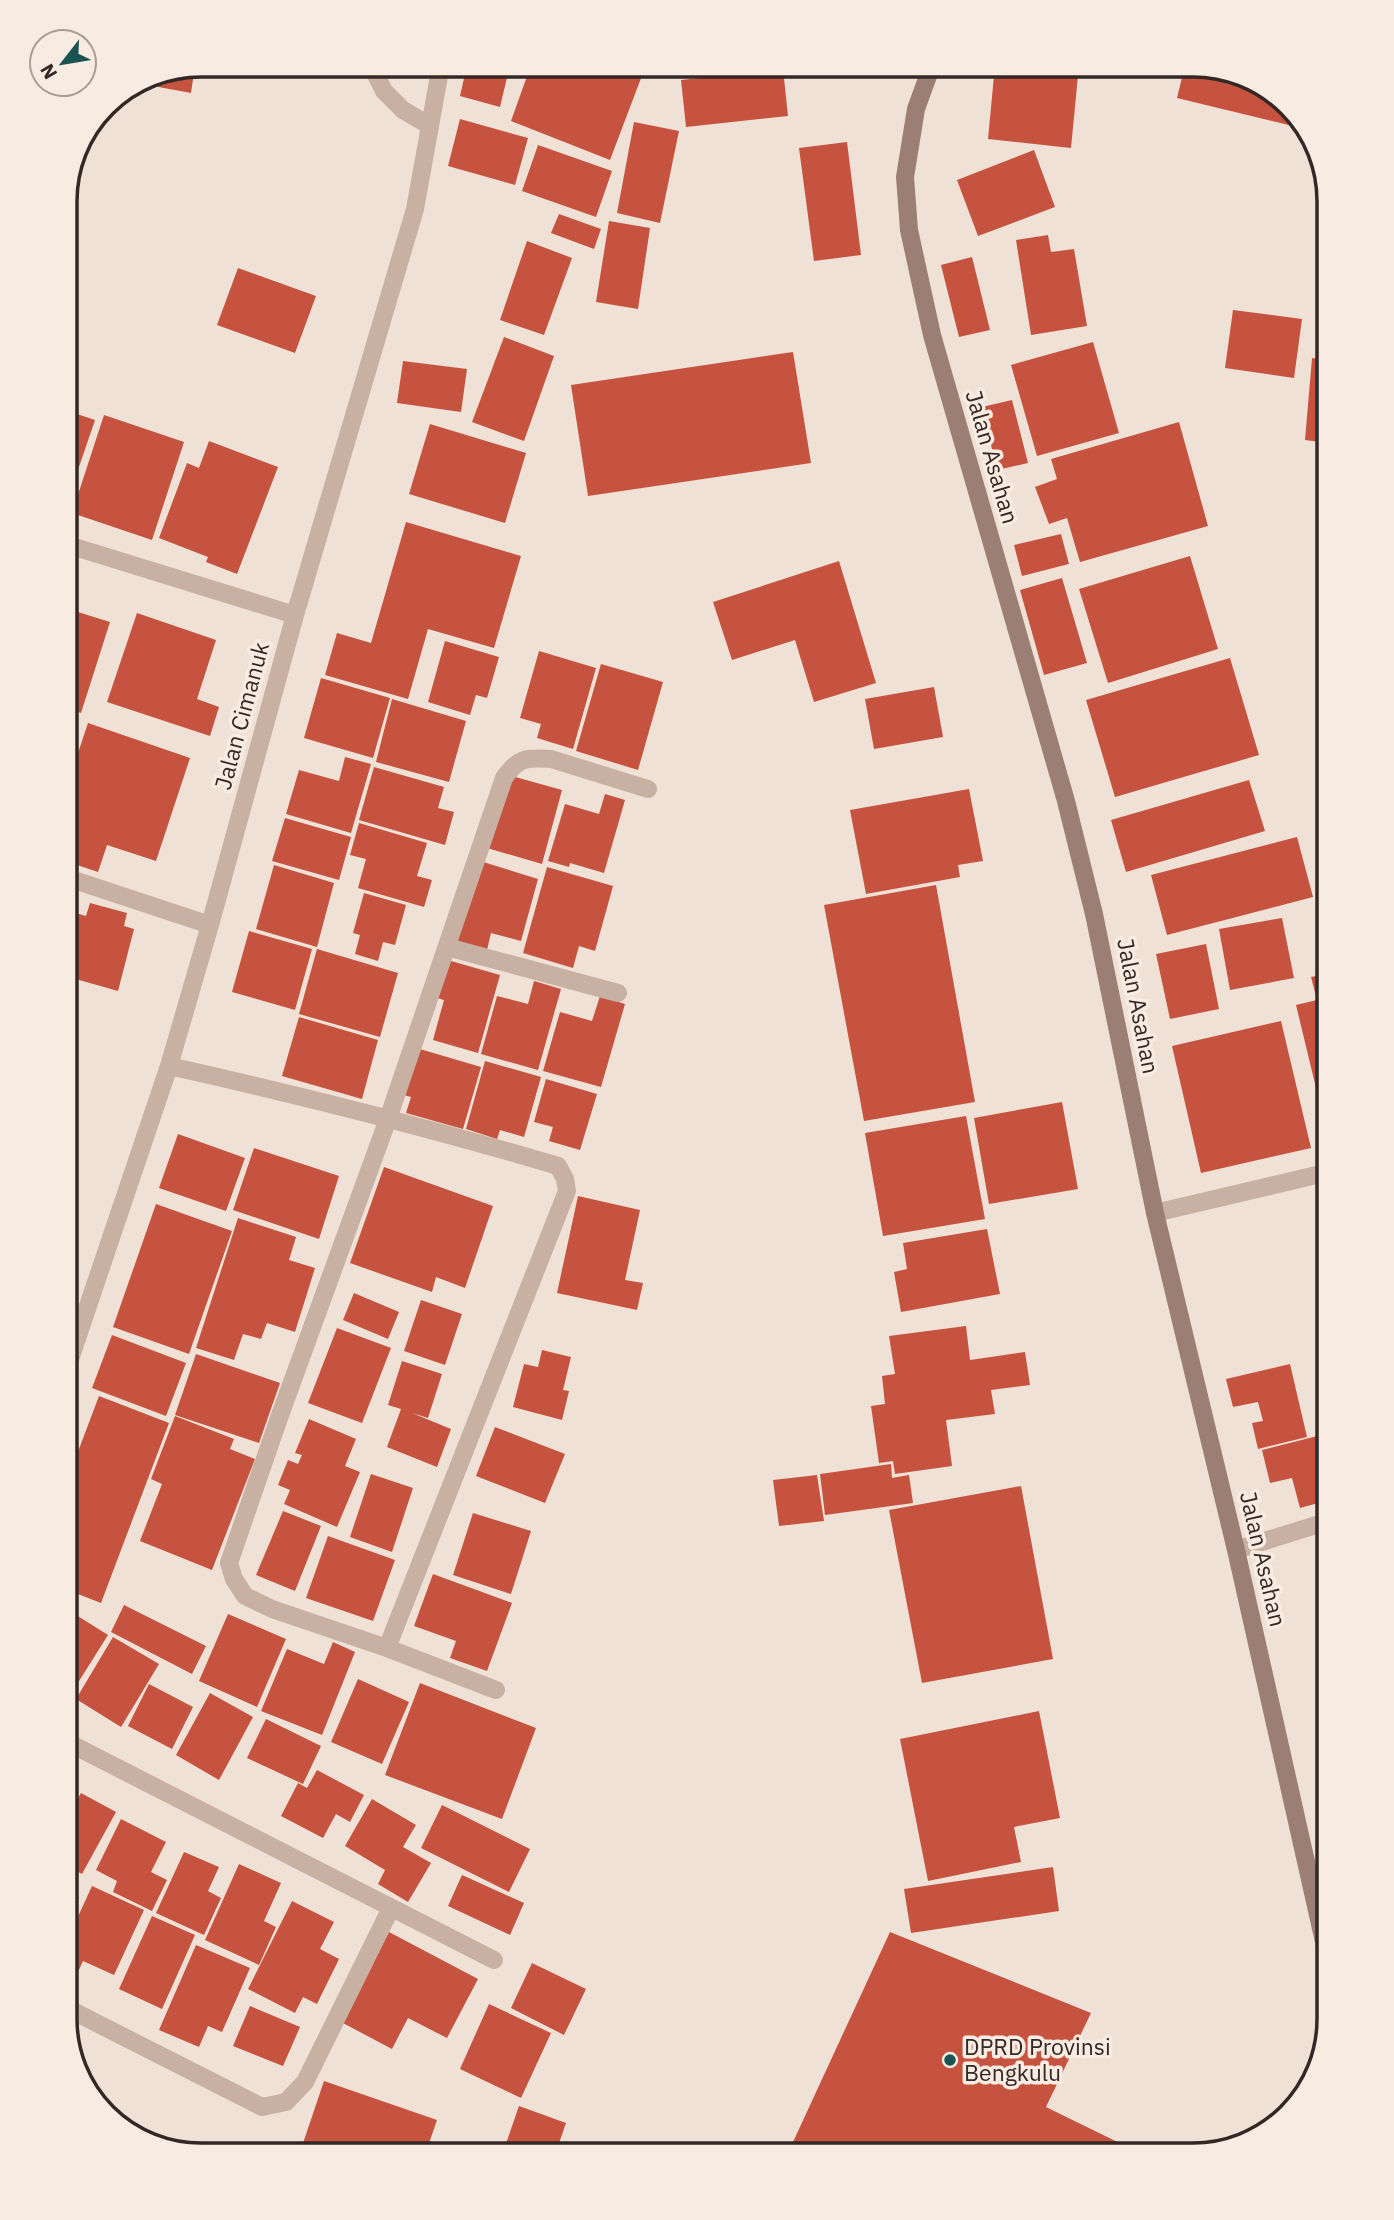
<svg xmlns="http://www.w3.org/2000/svg" width="1394" height="2220" font-family="'IBM Plex Sans',sans-serif">
<style>
.building{fill:#c5533f}
.lines{fill:none;stroke-linecap:round;stroke-linejoin:round}
.lane{stroke:#c8b0a3;stroke-width:18}
.street{stroke:#c8b0a3;stroke-width:18}
.secondary{stroke:#9b7f74;stroke-width:18}
.poi-dot{fill:#1b5352;stroke:#f8ece2;stroke-width:2.5}
.labels{text-anchor:middle;stroke-width:7;stroke-linejoin:round;paint-order:stroke}
.street-label{font-size:23px;fill:#332825;stroke:#f8ece2}
.poi-label{font-size:23px;fill:#332825;stroke:#f8ece2;text-anchor:start}
.rim{fill:none;stroke:#332825;stroke-width:3.5}
</style>
<rect width="100%" height="100%" fill="#f0e1d6"/>
<path class="building" d="M467,65H510L500,107L460,96Z
M531,65H623L643,73L610,160L511,121Z
M995,65H1079L1071,148L988,139Z
M1185,65H1202L1269,88L1305,129L1177,98Z
M195,66L191,93L137,83L149,75Z
M783,69L788,116L686,127L681,80Z
M460,119L528,138L515,185L448,166Z
M634,122L679,131L660,223L617,213Z
M847,142L861,255L814,261L799,148Z
M538,145L612,171L596,217L522,191Z
M1034,150L1055,207L978,236L957,180Z
M559,214L601,229L594,249L551,233Z
M609,221L650,228L638,309L596,302Z
M1048,235L1051,252L1074,249L1087,326L1031,335L1016,240Z
M527,241L572,258L544,335L500,320Z
M972,257L990,330L959,337L941,265Z
M238,268L316,296L295,353L217,325Z
M1233,310L1302,319L1294,378L1225,368Z
M504,337L554,356L524,441L472,422Z
M1093,342L1119,433L1037,456L1011,365Z
M793,352L811,463L588,496L571,385Z
M1312,358L1329,360V443L1305,440Z
M403,361L467,369L461,412L397,403Z
M1012,400L1028,463L997,470L982,407Z
M65,410L95,420L65,508Z
M104,415L184,442L152,540L72,513Z
M1179,422L1208,526L1080,562L1067,518L1049,524L1035,487L1057,479L1051,459Z
M430,424L526,453L505,523L409,494Z
M209,441L278,467L237,574L206,562L208,557L159,538L187,463L199,468Z
M406,522L521,556L494,648L428,629L408,699L325,675L337,633L371,643Z
M1061,534L1069,564L1022,576L1014,545Z
M1190,556L1218,649L1108,683L1079,589Z
M839,561L876,683L814,702L795,640L732,660L713,602Z
M1062,578L1087,663L1044,675L1020,590Z
M65,608L110,622L81,713L65,708Z
M137,613L216,640L197,699L219,707L210,736L107,702Z
M445,641L499,657L487,698L476,695L470,715L428,702Z
M539,651L596,668L573,749L537,738L541,724L520,718Z
M1230,658L1259,755L1115,797L1086,700Z
M601,664L663,682L638,770L576,751Z
M321,678L390,698L373,758L304,738Z
M934,687L943,737L874,749L865,699Z
M392,699L466,721L449,782L376,762Z
M65,717L75,721L66,751H65Z
M88,723L190,758L156,861L107,845L98,872L65,861V792Z
M345,757L371,764L351,833L286,814L299,770L339,781Z
M374,767L444,787L438,808L454,812L445,845L359,820Z
M508,775L562,790L542,864L487,848Z
M1249,780L1265,831L1126,872L1111,820Z
M969,789L983,861L958,865L960,877L866,894L850,810Z
M605,794L625,800L604,873L570,863L569,867L548,861L565,804L599,814Z
M285,818L351,837L339,880L272,861Z
M359,823L427,843L417,876L432,880L424,907L358,888L366,859L350,855Z
M1297,837L1313,897L1167,935L1151,875Z
M480,861L538,879L521,941L491,933L487,950L457,941Z
M274,865L334,883L317,947L256,929Z
M547,867L613,886L595,951L579,946L573,968L523,953Z
M936,885L975,1102L864,1121L824,905Z
M364,893L406,905L395,945L383,942L378,961L355,954L360,935L353,933Z
M90,903L127,913L124,926L134,929L118,991L65,976V910L86,916Z
M1282,918L1294,978L1230,990L1219,929Z
M249,931L312,949L295,1010L232,992Z
M1206,944L1219,1009L1170,1019L1156,954Z
M317,949L398,973L380,1037L299,1014Z
M444,959L500,975L478,1053L433,1040L444,1000L434,997Z
M1329,973V1120L1324,1121L1296,1005L1317,1000L1311,977Z
M534,981L561,989L538,1070L481,1054L497,996L528,1004Z
M600,996L625,1004L601,1087L543,1071L560,1012L592,1021Z
M299,1017L378,1040L362,1099L282,1076Z
M1281,1021L1311,1148L1201,1173L1172,1046Z
M413,1047L481,1067L463,1129L406,1113L411,1097L400,1094Z
M485,1061L541,1077L524,1137L500,1130L497,1139L466,1129Z
M546,1079L597,1094L580,1150L549,1141L553,1127L534,1122Z
M1062,1102L1078,1189L989,1204L974,1118Z
M966,1116L985,1219L883,1236L865,1133Z
M178,1134L245,1158L226,1211L159,1188Z
M254,1148L339,1176L319,1239L233,1210Z
M384,1167L493,1206L465,1288L436,1277L432,1292L350,1263Z
M578,1196L640,1210L625,1280L643,1283L637,1310L557,1293Z
M156,1204L232,1231L189,1354L113,1327Z
M238,1218L296,1237L289,1260L315,1268L295,1332L267,1323L261,1339L243,1334L234,1360L196,1348Z
M987,1229L1000,1294L901,1312L894,1272L907,1269L903,1243Z
M354,1293L399,1312L388,1339L343,1320Z
M421,1300L462,1314L445,1365L404,1351Z
M966,1326L970,1360L1025,1352L1030,1385L991,1390L995,1414L946,1420L952,1466L895,1474L893,1461L879,1463L871,1406L885,1404L882,1376L895,1374L889,1336Z
M337,1328L391,1348L362,1423L308,1403Z
M112,1335L186,1363L166,1416L92,1388Z
M542,1350L571,1357L563,1390L569,1391L562,1420L513,1407L524,1364L538,1367Z
M196,1354L280,1383L259,1443L175,1415Z
M402,1361L442,1374L428,1418L412,1413L451,1429L437,1467L387,1447L401,1409L388,1405Z
M1290,1364L1307,1437L1258,1449L1252,1423L1263,1421L1258,1402L1233,1407L1226,1379Z
M99,1396L169,1423L101,1603L65,1589V1486Z
M175,1416L234,1439L230,1449L255,1459L212,1570L140,1541L162,1484L151,1479Z
M309,1419L356,1439L345,1466L360,1472L337,1527L284,1504L290,1490L278,1485L288,1460L298,1464L302,1455L295,1453Z
M495,1427L565,1454L545,1503L476,1476Z
M1329,1433V1500L1300,1508L1292,1478L1270,1483L1262,1450Z
M891,1464L892,1478L909,1475L913,1503L825,1515L820,1474Z
M371,1474L413,1488L392,1552L350,1537Z
M817,1475L824,1521L779,1526L773,1480Z
M1021,1486L1053,1659L922,1683L889,1510Z
M283,1511L321,1526L295,1591L256,1575Z
M473,1513L531,1531L511,1594L453,1575Z
M328,1536L395,1560L373,1621L306,1598Z
M433,1574L512,1603L487,1671L450,1658L456,1641L414,1626Z
M124,1605L206,1646L192,1674L111,1632Z
M65,1608L108,1635L69,1697L65,1695Z
M228,1614L286,1639L257,1707L199,1681Z
M113,1637L159,1664L121,1727L76,1699Z
M333,1642L355,1652L322,1735L261,1711L287,1649L324,1664Z
M358,1679L409,1702L382,1764L331,1742Z
M420,1683L536,1728L502,1819L385,1775Z
M149,1684L193,1707L172,1749L128,1726Z
M210,1693L253,1717L219,1780L176,1755Z
M1039,1711L1060,1818L1014,1827L1021,1862L928,1881L900,1739Z
M266,1719L321,1746L303,1784L247,1758Z
M317,1770L364,1795L350,1822L336,1814L323,1838L281,1816L298,1783L307,1788Z
M81,1793L116,1812L82,1874L65,1865V1799L74,1805Z
M372,1799L416,1825L403,1847L431,1863L408,1902L378,1884L385,1870L345,1846Z
M442,1805L530,1849L509,1892L421,1848Z
M121,1819L166,1842L151,1872L167,1880L152,1911L113,1892L117,1881L96,1870Z
M184,1852L219,1867L208,1891L221,1898L204,1935L156,1913Z
M239,1864L281,1883L264,1921L276,1927L259,1965L205,1940Z
M1053,1867L1059,1911L911,1933L904,1889Z
M462,1875L524,1903L510,1935L448,1906Z
M92,1886L144,1910L114,1975L83,1961L72,1985L65,1981V1945Z
M65,1892L79,1897L65,1936Z
M292,1901L334,1922L320,1949L339,1959L317,2004L303,1997L295,2013L248,1989Z
M152,1916L195,1935L162,2009L119,1989Z
M389,1932L478,1979L447,2038L408,2018L392,2049L341,2022Z
M890,1932L1091,2013L1046,2107L1144,2155H787Z
M196,1945L250,1968L222,2032L208,2026L199,2047L159,2030Z
M532,1963L586,1989L564,2035L511,2008Z
M489,2004L551,2033L521,2098L460,2069Z
M250,2006L300,2027L283,2066L233,2046Z
M324,2081L437,2120L425,2155H299Z
M519,2106L566,2123L555,2155H502Z"/>
<g class="lines">
<path class="lane" d="M371,65L384,91L403,110L430,126"/>
<path class="street" d="M65,544L295,615
M65,877L210,925
M447,947L618,993
M169,1066C300,1095 430,1128 558,1166L565,1179L567,1191L387,1648
M1155,1213L1329,1172
M65,1374L169,1066L210,925L295,615L415,209L441,65
M1236,1550L1329,1521
M496,1690L387,1648L272,1609L245,1596L234,1579L229,1563L279,1418L388,1119L504,778C518,758 526,757 551,759L648,789
M65,1741L494,1960
M65,2007L262,2107L286,2102L305,2082L391,1908"/>
<path class="secondary" d="M932,65L916,109L905,177L909,230L932,335L1066,801L1094,914L1155,1213L1236,1550L1329,1964"/>
</g>
<circle class="poi-dot" cx="950" cy="2060" r="7"/>
<g class="labels">
<g class="street-label">
<text transform="translate(992 457) rotate(74)" y="8">Jalan Asahan</text>
<text transform="translate(242 716) rotate(-75)" y="8">Jalan Cimanuk</text>
<text transform="translate(1138 1006) rotate(79)" y="8">Jalan Asahan</text>
<text transform="translate(1263 1559) rotate(77)" y="8">Jalan Asahan</text>
</g>
<g class="poi-label">
<text x="964" y="2055">DPRD Provinsi<tspan x="964" dy="26">Bengkulu</tspan></text>
</g>
</g>
<path d="M0 0H1394V2220H0ZM201 77H1193A124 124 0 0 1 1317 201V2019A124 124 0 0 1 1193 2143H201A124 124 0 0 1 77 2019V201A124 124 0 0 1 201 77Z" fill="#f8ece2" fill-rule="evenodd"/>
<path class="rim" d="M201 77H1193A124 124 0 0 1 1317 201V2019A124 124 0 0 1 1193 2143H201A124 124 0 0 1 77 2019V201A124 124 0 0 1 201 77Z"/>
<g transform="translate(63 63) rotate(239)"><circle r="33" fill="#f8ece2" stroke="#a99e96" stroke-width="2"/>
<path d="M0-5L12 26L0 18L-12 26Z" fill="#1b5352"/>
<text y="-10" font-size="19" font-weight="bold" text-anchor="middle" fill="#332825">N</text>
</g>
</svg>
